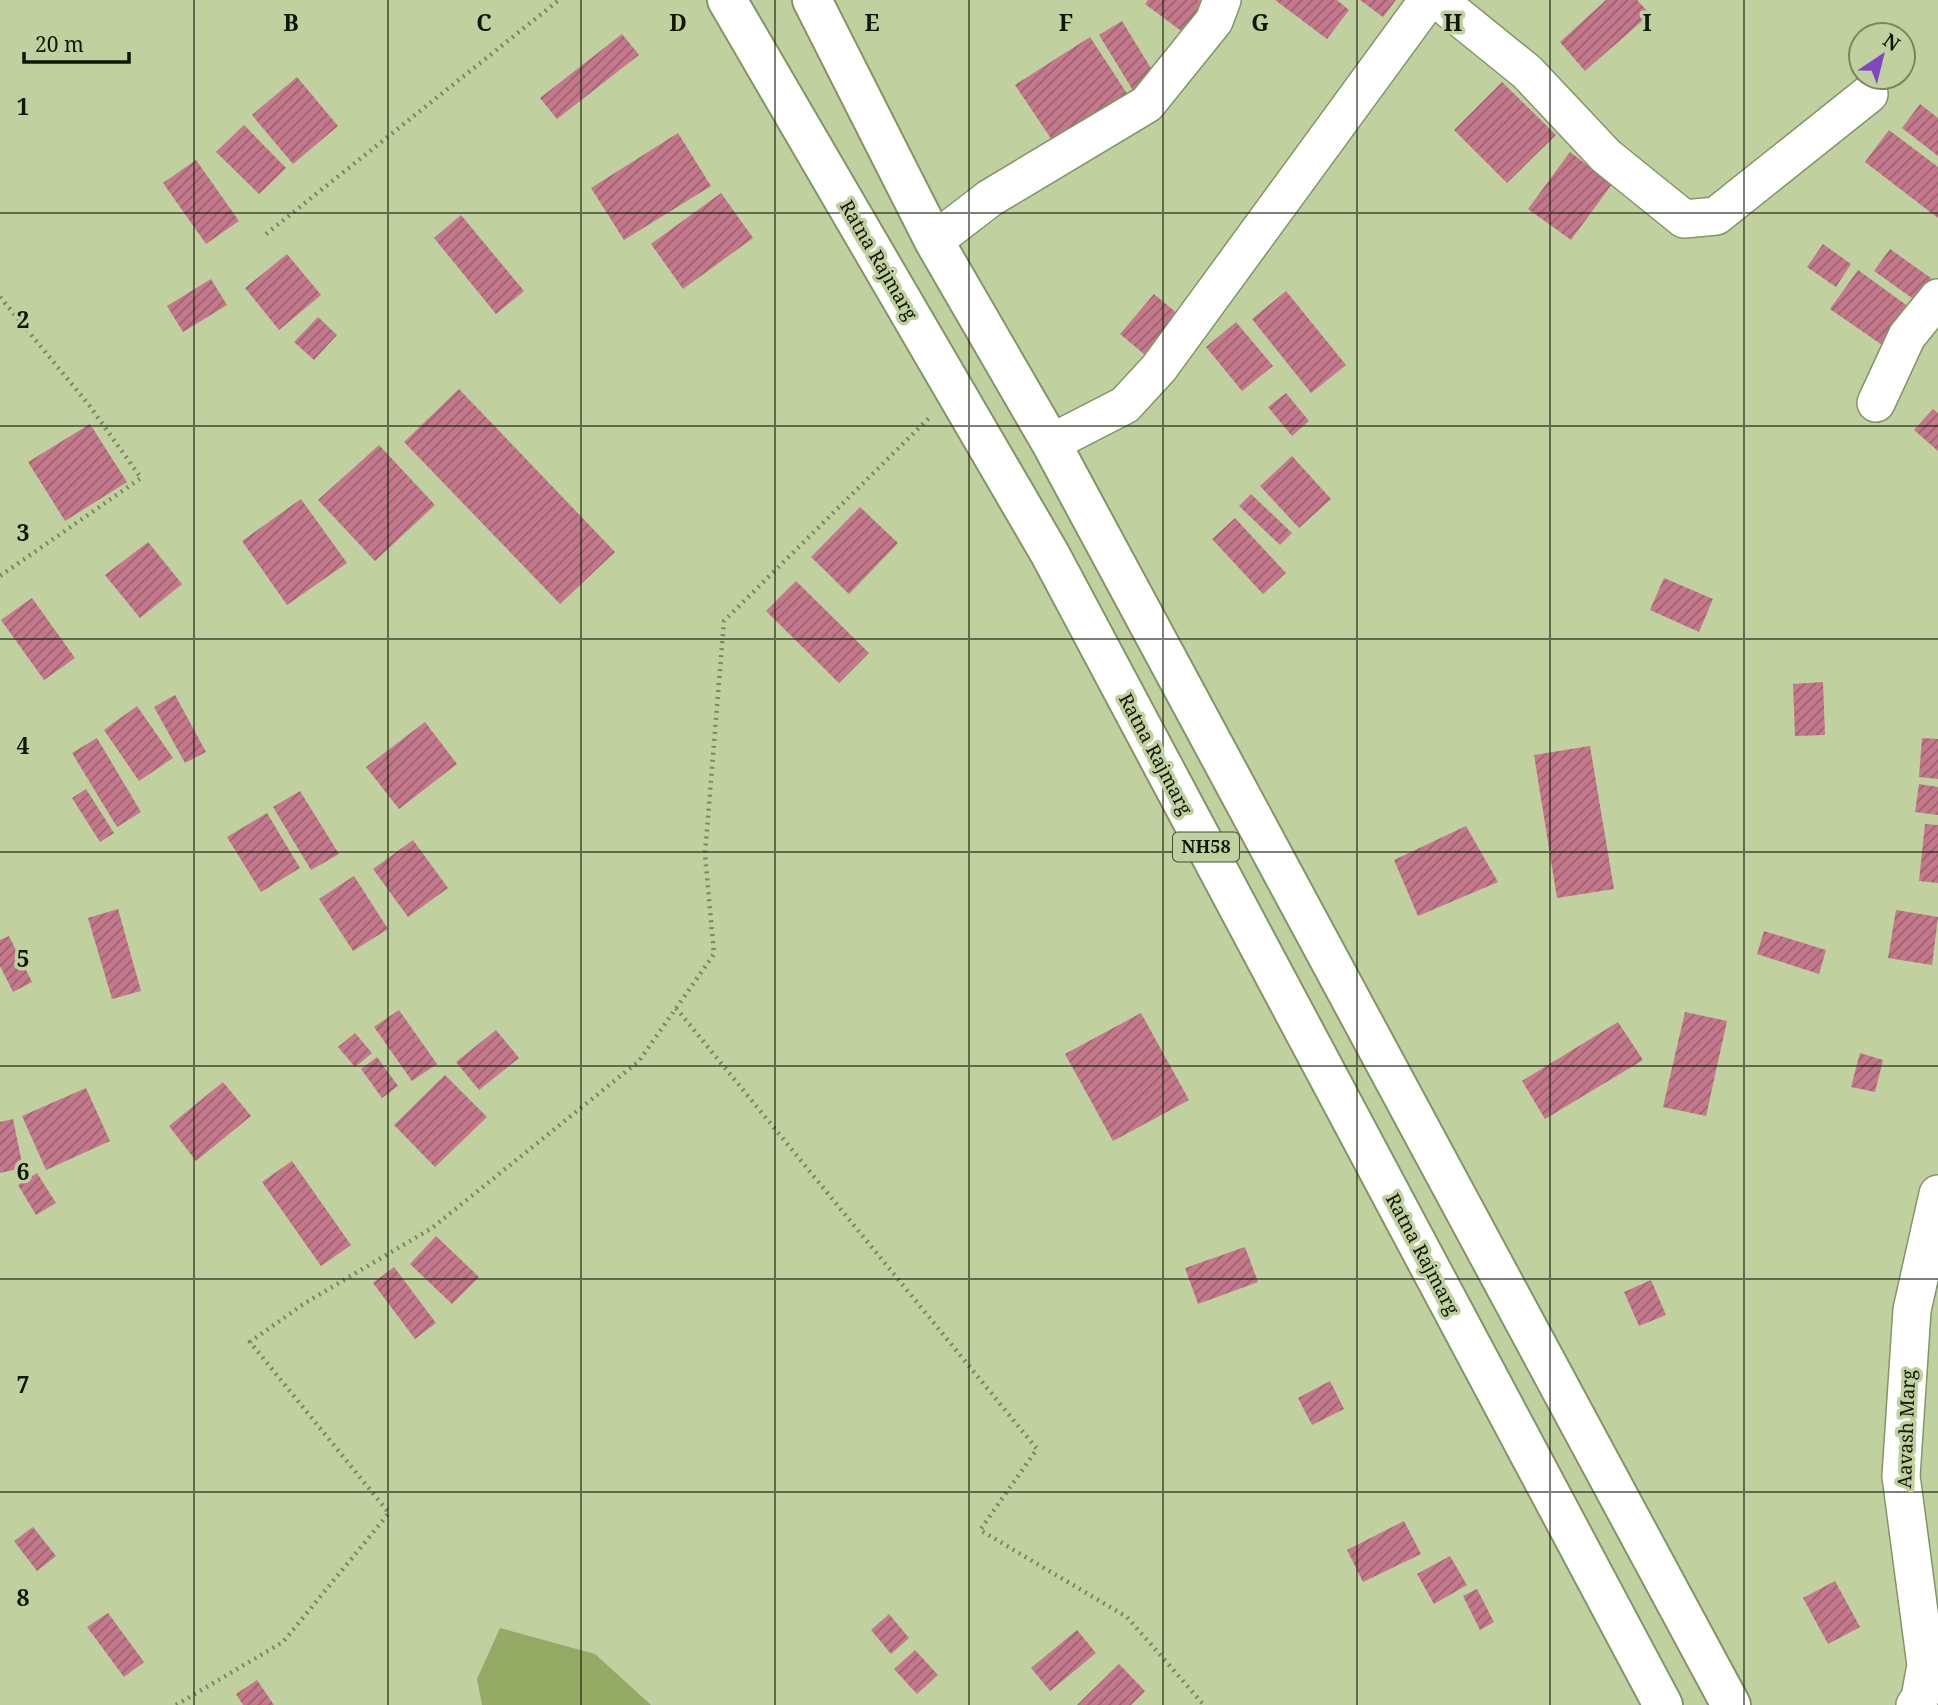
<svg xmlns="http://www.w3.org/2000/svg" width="1938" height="1705" font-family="'Noto Serif',serif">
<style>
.water{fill:#95aa64}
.building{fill:url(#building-hatch)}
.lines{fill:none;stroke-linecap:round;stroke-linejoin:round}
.street-casing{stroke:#859465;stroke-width:40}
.primary-casing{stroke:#859465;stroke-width:42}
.path{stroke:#7c8863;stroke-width:4.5;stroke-dasharray:2 5;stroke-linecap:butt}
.street{stroke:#fff;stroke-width:37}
.primary{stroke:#fff;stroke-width:38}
.grid{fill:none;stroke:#111705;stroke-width:2;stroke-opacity:0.55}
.labels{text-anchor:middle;stroke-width:7;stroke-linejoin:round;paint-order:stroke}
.shield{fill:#c0d09f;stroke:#464e33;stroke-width:2}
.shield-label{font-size:18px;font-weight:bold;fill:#111705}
.street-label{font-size:19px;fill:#111705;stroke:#c0d09f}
.grid-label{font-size:23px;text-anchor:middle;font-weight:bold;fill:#111705;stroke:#c0d09f;stroke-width:7;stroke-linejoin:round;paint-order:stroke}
</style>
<defs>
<pattern id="building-hatch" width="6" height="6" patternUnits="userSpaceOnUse" patternTransform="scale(1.75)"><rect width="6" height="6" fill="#c3788c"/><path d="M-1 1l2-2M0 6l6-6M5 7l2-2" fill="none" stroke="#9d6170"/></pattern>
</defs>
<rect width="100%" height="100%" fill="#c0d09f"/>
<path class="water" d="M500,1628L595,1654L651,1705H482L477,1679Z"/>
<path class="building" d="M1148,0H1199L1213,10L1192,39L1145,4Z
M1275,0H1337L1349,10L1327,39Z
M1360,0H1396L1383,17Z
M1606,0H1637L1650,14L1585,71L1560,42Z
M1122,21L1157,78L1134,92L1099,35Z
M622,34L639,55L557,119L540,98Z
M1090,37L1128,95L1054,143L1015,85Z
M297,77L338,126L293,164L252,115Z
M1502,82L1556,135L1507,183L1454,130Z
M1920,104L1938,118V156L1902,128Z
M244,125L286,168L259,194L216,152Z
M1889,130L1938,167V218L1865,162Z
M678,133L711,186L624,240L591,188Z
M1570,152L1612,184L1571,240L1528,209Z
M196,160L239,221L206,244L163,183Z
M721,193L753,238L683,289L651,244Z
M461,215L524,291L496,314L434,238Z
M1823,244L1851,264L1836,287L1807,267Z
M1890,249L1935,281L1919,303L1874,271Z
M287,254L321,295L279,330L245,288Z
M1858,270L1909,307L1882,345L1830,309Z
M211,279L227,305L183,332L167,306Z
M1286,291L1346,365L1311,393L1252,319Z
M1154,294L1185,320L1151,360L1120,334Z
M318,317L337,335L314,360L294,342Z
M1236,322L1273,366L1242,391L1206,347Z
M459,389L615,552L560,604L404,442Z
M1286,393L1309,421L1292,436L1268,407Z
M1933,409L1938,413V451L1914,430Z
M90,424L127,482L65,521L28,462Z
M379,445L435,505L375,561L318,500Z
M1292,456L1331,499L1299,528L1260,486Z
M1251,494L1292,533L1280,545L1239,506Z
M301,499L347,563L287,605L242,541Z
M860,507L898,543L849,594L811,557Z
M1235,518L1286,573L1263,594L1212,539Z
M148,542L182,584L140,618L105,575Z
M1664,578L1713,599L1699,632L1650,610Z
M796,581L869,653L839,683L766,611Z
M32,598L75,658L44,680L1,620Z
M1823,682L1825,735L1795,736L1793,684Z
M175,695L206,752L185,763L154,707Z
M137,706L173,758L139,781L104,730Z
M425,722L457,764L399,809L366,767Z
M97,738L141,812L117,827L72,753Z
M1922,738L1938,739V779L1919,777Z
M1590,746L1614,889L1557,898L1534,755Z
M1919,784L1938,787V815L1915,812Z
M86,789L114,833L100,842L72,798Z
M300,791L339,854L311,870L273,807Z
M267,813L300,868L261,892L227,837Z
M1925,824L1938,825V883L1919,881Z
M1466,826L1498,882L1418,916L1394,860Z
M413,840L448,888L408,917L373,869Z
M354,876L388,929L353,951L319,899Z
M118,909L141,991L112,999L88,918Z
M1896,910L1938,917L1932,965L1888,958Z
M1764,931L1826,950L1819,974L1757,954Z
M9,936L32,982L13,992L0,966V940Z
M399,1010L437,1064L412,1081L374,1027Z
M1685,1012L1727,1021L1706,1116L1663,1107Z
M1141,1013L1189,1100L1113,1141L1065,1054Z
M1618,1022L1643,1060L1545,1119L1522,1081Z
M496,1030L519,1058L479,1090L456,1062Z
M355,1033L372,1053L355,1067L338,1047Z
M1860,1053L1883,1060L1875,1092L1851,1087Z
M377,1057L398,1086L382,1098L361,1069Z
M445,1075L487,1117L435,1167L394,1125Z
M223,1082L251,1116L196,1161L169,1126Z
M86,1088L110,1141L46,1170L22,1116Z
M13,1119L23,1168L0,1173V1122Z
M292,1161L351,1245L321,1266L262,1182Z
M37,1173L56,1203L36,1215L18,1185Z
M436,1236L479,1277L452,1304L410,1264Z
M1245,1247L1258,1282L1198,1304L1185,1268Z
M394,1267L436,1323L415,1339L373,1283Z
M1651,1280L1666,1315L1639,1326L1624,1292Z
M1330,1381L1344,1409L1312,1425L1298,1398Z
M1404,1521L1421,1554L1363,1582L1347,1550Z
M33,1527L56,1556L37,1571L14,1541Z
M1450,1556L1467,1585L1434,1604L1417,1574Z
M1835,1581L1860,1627L1828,1644L1803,1598Z
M1477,1589L1494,1622L1480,1630L1463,1596Z
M108,1613L144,1662L124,1677L87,1627Z
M889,1614L909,1638L891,1654L871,1630Z
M1077,1630L1096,1653L1050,1691L1031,1668Z
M915,1650L938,1675L917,1694L894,1669Z
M1119,1664L1145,1691L1131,1705H1077Z
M257,1680L274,1705H243L236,1694Z"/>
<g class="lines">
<g class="street-casing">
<path id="street" d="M1438,0L1527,72L1606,156L1684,219L1716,216L1869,94
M934,241L990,198L1147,104L1214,21L1222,0
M1876,403L1907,336L1938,298
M1051,443L1125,405L1159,368L1428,0
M1915,1705L1920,1698L1926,1665L1901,1476L1912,1310L1938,1194"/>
</g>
<g class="primary-casing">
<path id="primary" d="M727,0L1050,554L1663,1705
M812,0L934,241L1051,443L1731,1705"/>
</g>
<path class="path" d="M266,234L559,0
M0,297L89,405L141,478L0,576
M676,1008L1037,1449L980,1530L1127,1617L1204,1705
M176,1705L283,1642L389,1513L250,1342L305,1303L432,1228L639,1061L714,954L705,854L724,621L930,417"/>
<use href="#street" class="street"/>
<use href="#primary" class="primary"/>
</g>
<path class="grid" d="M194,0V1705M388,0V1705M581,0V1705M775,0V1705M969,0V1705M1163,0V1705M1357,0V1705M1550,0V1705M1744,0V1705M0,213H1938M0,426H1938M0,639H1938M0,852H1938M0,1066H1938M0,1279H1938M0,1492H1938"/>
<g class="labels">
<rect class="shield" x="1173" y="832.5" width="66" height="29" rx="5"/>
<g class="shield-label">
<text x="1206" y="853">NH58</text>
</g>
<g class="street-label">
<text transform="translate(879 260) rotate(60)" y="7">Ratna Rajmarg</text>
<text transform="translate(1156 754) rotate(62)" y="7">Ratna Rajmarg</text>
<text transform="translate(1423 1254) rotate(62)" y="7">Ratna Rajmarg</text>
<text transform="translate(1906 1429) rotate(-88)" y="7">Aavash Marg</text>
</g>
</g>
<g class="grid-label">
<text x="291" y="31">B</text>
<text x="484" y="31">C</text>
<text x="678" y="31">D</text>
<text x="872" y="31">E</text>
<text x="1066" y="31">F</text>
<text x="1260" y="31">G</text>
<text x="1453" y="31">H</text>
<text x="1647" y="31">I</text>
<text x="23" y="115">1</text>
<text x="23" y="328">2</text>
<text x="23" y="541">3</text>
<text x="23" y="754">4</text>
<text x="23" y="967">5</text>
<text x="23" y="1180">6</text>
<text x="23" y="1393">7</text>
<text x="23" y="1606">8</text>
</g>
<g transform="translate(1882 56) rotate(35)"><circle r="33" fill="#c0d09f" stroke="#7a8661" stroke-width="2"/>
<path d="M0-5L12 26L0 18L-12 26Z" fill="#8047be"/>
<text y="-10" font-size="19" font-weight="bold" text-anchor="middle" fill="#111705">N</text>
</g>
<path d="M24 52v10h105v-10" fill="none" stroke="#111705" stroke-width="3.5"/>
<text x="35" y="52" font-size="21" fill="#111705" stroke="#c0d09f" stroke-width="5" paint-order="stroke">20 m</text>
</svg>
